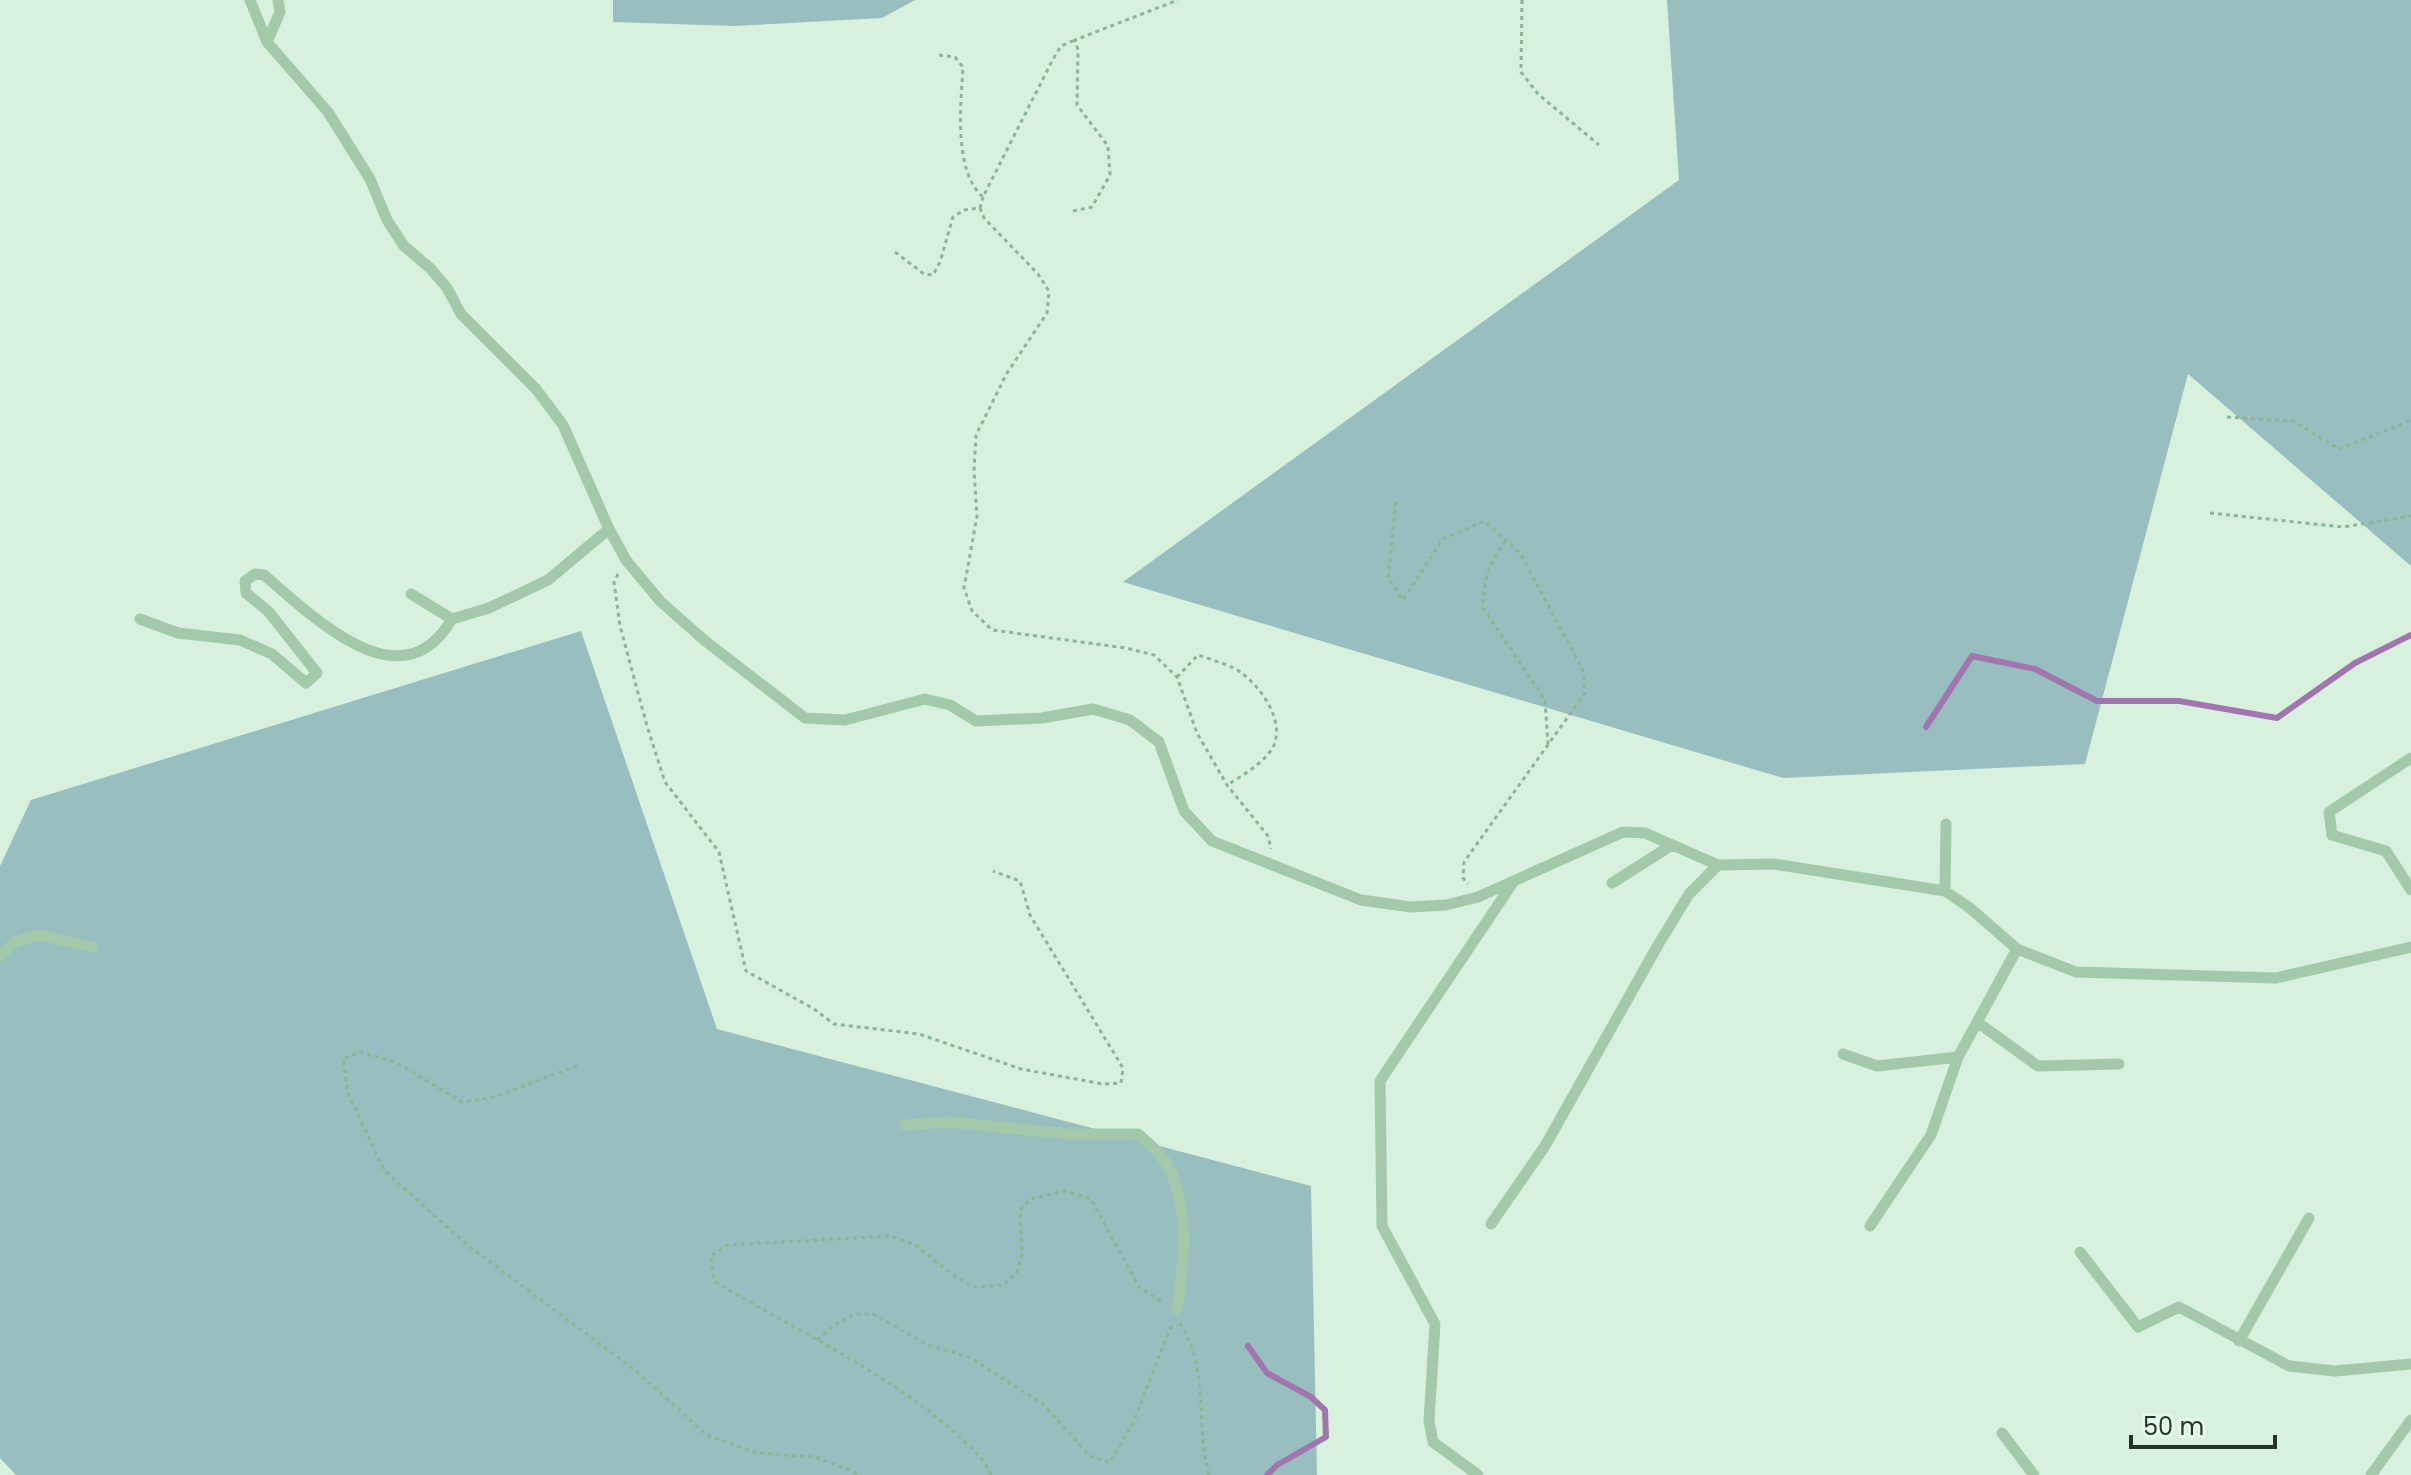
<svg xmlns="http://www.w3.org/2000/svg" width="2411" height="1475" font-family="Poppins,sans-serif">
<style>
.green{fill:#98bec0}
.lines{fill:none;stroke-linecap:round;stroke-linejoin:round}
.stream{stroke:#a176ae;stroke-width:6}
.path{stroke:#8eb593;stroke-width:3;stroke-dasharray:4 4;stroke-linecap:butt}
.service{stroke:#a4c9aa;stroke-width:11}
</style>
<rect width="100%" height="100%" fill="#d7f1de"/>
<path class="green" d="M613,0H915L882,18L734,26L613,22Z
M1667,0H2411V566L2188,374L2085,764L1783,778L1123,582L1679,180Z
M581,631L717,1029L1311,1186L1317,1475H16L0,1458V866L31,800Z"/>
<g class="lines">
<path class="stream" d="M1926,727L1972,656L2035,669L2097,701H2179L2277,718L2355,663L2411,635
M1248,1346L1267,1373L1311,1397L1325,1410L1326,1437L1277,1465L1267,1475"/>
<path class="path" d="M1522,0L1521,72L1538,94L1599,145
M939,55L955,57L963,67C961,103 953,171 983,197L1052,61L1061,46L1075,40
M980,208L984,218L1038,274L1049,291L1047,313L1007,373L976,435L974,471L977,516L964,588L972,611L992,630L1126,648L1154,655L1177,677L1197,733L1227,785L1268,836L1271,849
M1073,211L1092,207L1110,175L1108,146L1077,105L1078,50L1075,40L1178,0
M895,252L924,274L933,275L940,262L953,217L964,210L980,208L983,197
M2227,417L2293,421L2339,449L2405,423L2411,418
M1396,502L1388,578L1403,600L1443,539L1484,521L1520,553L1583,670L1585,693L1464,862L1463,878L1468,884
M2210,513L2343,527L2411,516
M1506,541C1489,562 1483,581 1483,608L1545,700L1548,744
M618,574L614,582L620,626L647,726L665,782L719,852L746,971L814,1009L834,1024L919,1034L1021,1069L1103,1084L1121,1083L1123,1068L1030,915L1020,881L993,871
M1177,677L1198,655C1212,660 1232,665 1243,674C1262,689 1284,720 1274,745C1267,761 1242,776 1227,785
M577,1066L494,1097L462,1102L396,1062L360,1052L343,1059L348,1093L384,1170L465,1243L636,1371L707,1435L756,1453L816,1457L861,1475
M1180,1323C1210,1370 1195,1425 1209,1475
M817,1340L836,1324L854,1314H873L928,1345L969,1357L1043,1404L1090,1456L1110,1463L1134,1421L1170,1328L1177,1325
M991,1475C985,1459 973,1450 961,1438C888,1372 797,1331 714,1281L711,1256L727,1245L890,1236L914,1244L956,1277L973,1287L1003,1285L1017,1273L1022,1254L1020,1210L1030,1199L1066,1191L1091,1199L1139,1287L1162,1302"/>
<path class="service" d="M250,0L267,42L328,112L370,179L387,220L404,246L431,269L447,288L461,314L536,389L563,425L609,529L626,560L660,601L704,640L805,718L845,720L925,699L950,705L976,721L1042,718L1093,709L1130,720L1159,742L1184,811L1212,841L1361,900L1411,907L1446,905L1478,897L1623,832L1645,833L1718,865L1774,864L1945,891L1970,908L2017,949L2076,972L2276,978L2411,947
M267,42L280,12L278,0
M411,594L452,619
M140,619L178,633L240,640L272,654L306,683L317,673L268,611L246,593L245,581L255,574L264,575C314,617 401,706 452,619L489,608L548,580L609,529
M2411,758L2329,812L2332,835L2386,851L2411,890
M1612,883L1672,845
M1945,891L1946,824
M0,956L15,942L39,935L93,947
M1977,1022L2038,1066L2119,1064
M1843,1054L1877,1066L1958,1057
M905,1125L950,1122L1069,1134H1138C1151,1145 1164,1156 1171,1172C1189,1213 1184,1266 1177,1309
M1491,1224L1545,1146L1658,945L1689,894L1718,865
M1870,1226L1931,1135L1958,1057L2017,949
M2080,1252L2138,1327L2179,1307L2289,1366L2335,1371L2411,1364
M2239,1341L2309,1218
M2002,1433L2034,1475
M1478,1475L1433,1442L1429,1421L1435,1324L1382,1226L1380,1081L1514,881
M2371,1475L2411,1420"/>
</g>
<path d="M2131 1435v12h144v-12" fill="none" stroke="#253426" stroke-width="4"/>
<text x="2143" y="1435" font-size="24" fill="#253426" stroke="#e4f9e9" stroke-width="6" paint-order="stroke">50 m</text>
</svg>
